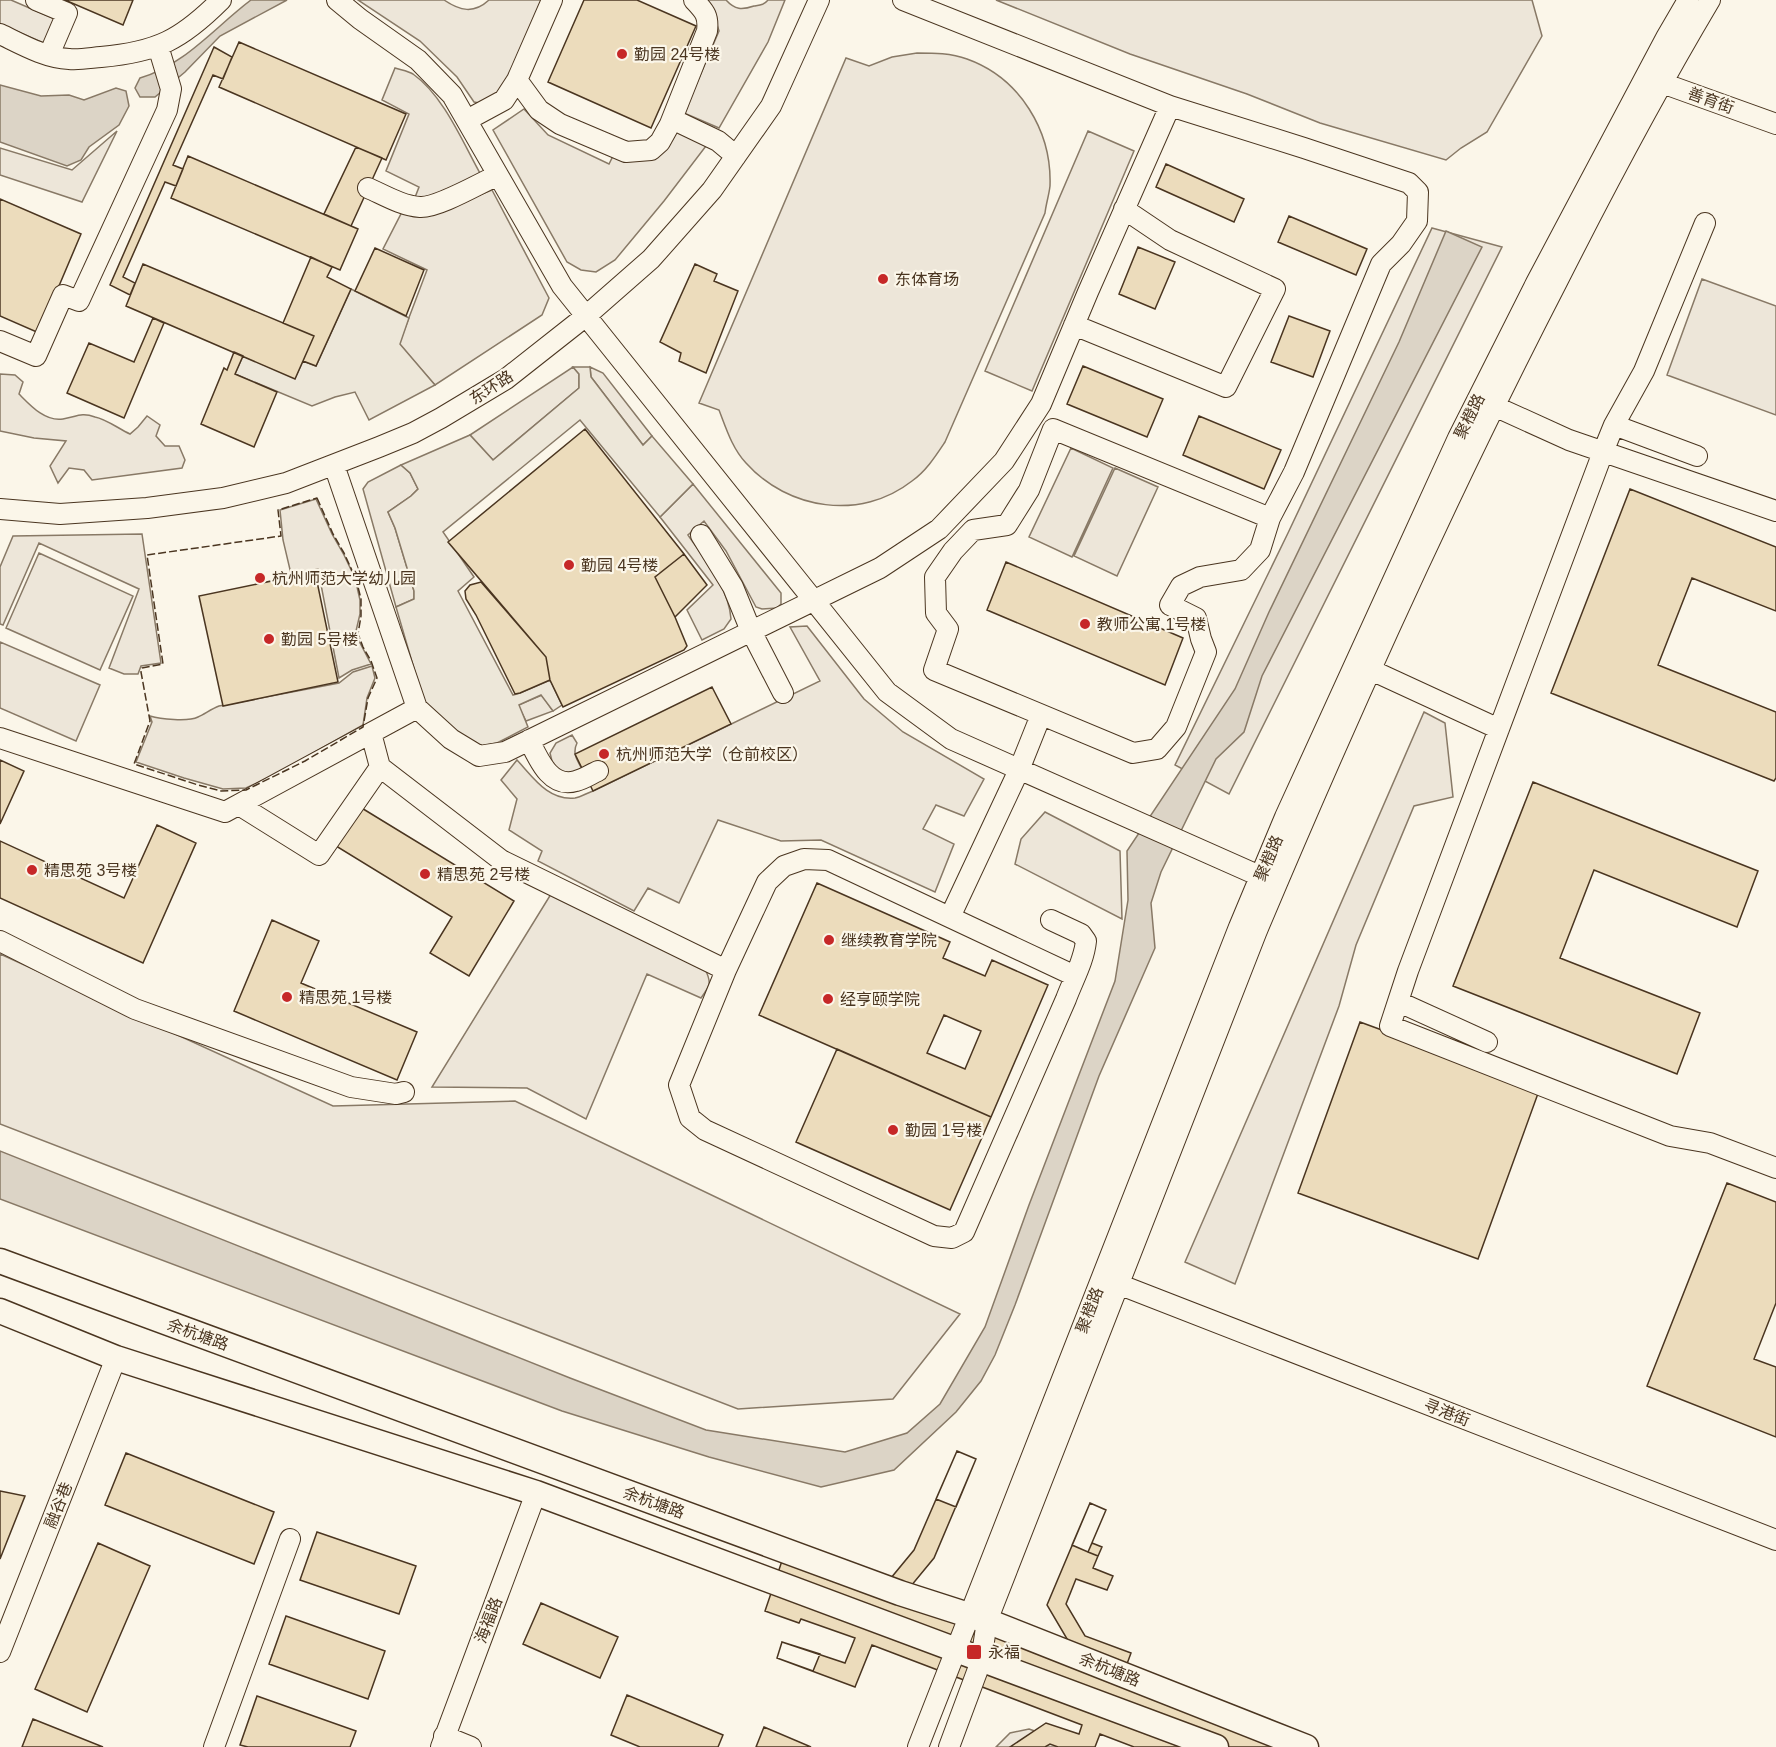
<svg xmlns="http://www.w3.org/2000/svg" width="1776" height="1747" font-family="Arial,'Noto Sans SC',sans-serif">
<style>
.green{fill:#ede6d9;stroke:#887966;stroke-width:1.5}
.parking{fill:#ede7d9;stroke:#887966;stroke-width:1.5}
.water{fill:#dcd4c6;stroke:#887966;stroke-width:1.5}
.building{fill:#ecdcbc;stroke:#4a3520;stroke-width:1.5;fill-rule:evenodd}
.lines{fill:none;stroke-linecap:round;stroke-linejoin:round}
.minor-casing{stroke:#4a3520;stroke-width:22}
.major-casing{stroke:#4a3520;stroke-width:27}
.minor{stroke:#fbf6e9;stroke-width:20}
.major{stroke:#fbf6e9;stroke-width:24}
.fence{stroke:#4a3520;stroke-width:1.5;stroke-dasharray:8 3;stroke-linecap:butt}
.poi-dot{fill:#c62828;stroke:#fbf6e9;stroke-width:2}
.labels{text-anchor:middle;stroke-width:4.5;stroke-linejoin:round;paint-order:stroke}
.poi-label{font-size:16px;fill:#4a3520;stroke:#fbf6e9;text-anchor:start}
.street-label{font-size:16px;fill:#4a3520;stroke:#fbf6e9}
</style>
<rect width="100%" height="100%" fill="#fbf6e9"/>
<path class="green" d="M0,0H11L55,19L46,44L0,24Z
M358,0H444C460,11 474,14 489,0H545L509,84L485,104L474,102L457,77L420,41Z
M702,0H726C735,10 742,10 754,6C760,5 764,5 768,0H785L768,42L719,128L684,113L719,31L716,21Z
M996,0H1532L1542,36L1487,132L1461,148L1446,160L1320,123L1247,94L1130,54Z
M917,53C934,53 951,53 967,59C1020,78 1052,131 1050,186C1049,195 1046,204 1045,213L945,442C935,457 926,471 912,481C861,521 788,510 746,463C732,448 726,428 719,410L699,403L846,58L869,66L892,57Z
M395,68C401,70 408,71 413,74C444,96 463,143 481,175L430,199L414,200L419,187L386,171L409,114L382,100Z
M524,109L548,135L609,164L615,152L678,130L706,146L664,201L615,260L596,272L581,270L567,262L493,130Z
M117,131L82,202L0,175V148L72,170Z
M1088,131L1134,151L1032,391L985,371Z
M492,190L549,298L542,315L435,385L399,344L427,270L383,249L403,210L426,216Z
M1432,228L1502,247L1229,794L1175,765L1288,533Z
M1702,279L1776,306V415L1667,375Z
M573,367L579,374V388L493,460L470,435Z
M590,367L603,373L652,436L643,445L591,377Z
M0,374L15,375L23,382L19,394C30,405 45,422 63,419C76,417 81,412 95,417C106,419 119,429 130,434L138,427L147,416L160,425L156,436L165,446H179L185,460L182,468L92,480L84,470L69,468L58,483L50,466L66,441L34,438L0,431Z
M1071,448L1113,468L1072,557L1029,537Z
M401,465L410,473L418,489L411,496L388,512L395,528L414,591V599L396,607L363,489L368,482Z
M1115,468L1158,487L1117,576L1074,556Z
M693,484L781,593V604L777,608L762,609L756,607L726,551L704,521L688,535C705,560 729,588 731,619L724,629L702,640L687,610L713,585L660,517Z
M316,499L332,534L344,555L355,578L360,600V614L356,631L358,639L371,664L352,670L339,678L318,569L291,574L283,540L280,510Z
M142,534L161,663L141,666L138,674H124L109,668L139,589L39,543L3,625L0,624V567L13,536Z
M39,553L133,596L100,670L6,628Z
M807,626L864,699L903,732L984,779L964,816L936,805L923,829L954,844L935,892L821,840L781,841L718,820L679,903L648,888L634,911L538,861L542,851L509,830L517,799L501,780L517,760C533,777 548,801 575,798C581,797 587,793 593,791L820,681L790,627Z
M0,642L100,685L76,741L0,708Z
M372,666L375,678L367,698L363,725L274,775L246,788L223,789L184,778L136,762L152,722L150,716C160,719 188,722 198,717C205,714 211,709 219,706L339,683L353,672Z
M542,695L553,711L526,721L518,705Z
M1424,712L1445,723L1453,797L1414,806L1356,945L1339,1006L1235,1284L1185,1262Z
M572,735L577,743C572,753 577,760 582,769L573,773H561L553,765L550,753L556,743Z
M1045,812L1120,851L1122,919L1015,864L1021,839Z
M551,894L705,969C712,983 710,986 701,998L647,974L586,1119L527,1088L432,1087Z
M0,954L333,1106L515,1101L960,1314L893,1399L738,1409L0,1124Z
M1029,1729L1080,1747H996L1010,1733Z"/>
<path class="parking" d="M351,289L409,318L400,344L435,385L369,420L355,392L335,397L312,406L235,374L243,356L295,378L303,361L316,366Z
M573,367H590L591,377L643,445L652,436L693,484L660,517L580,420L443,532L474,577L458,591L513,695L520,693L550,680L562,705L553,711L541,695L519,705L528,727L497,743L481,746L470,742L447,725L424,703L396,607L414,599V591L395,528L388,512L411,496L418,489L410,473L401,465L470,435L493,460L579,388V374Z"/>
<path class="water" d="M251,0H287L220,36L185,72L155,97H140L135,88L140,78C185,65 215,27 251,0Z
M0,85L41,96L69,95L84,100L116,88L126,91L129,106L119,125L89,147L81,160L67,166L0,142Z
M1446,231L1482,247L1262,676L1244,732L1216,759L1161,872L1151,903L1155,948L1099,1076L1015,1305L995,1355L981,1381L956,1412L894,1470L821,1487L709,1457L562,1411L0,1199V1151L570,1378L706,1430L845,1452L907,1433L940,1404L985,1327L1029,1205L1115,981L1128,900L1127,851L1235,689L1269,612L1399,342Z"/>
<path class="building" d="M65,0H133L123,25Z
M584,0H637L696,26L651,128L548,82Z
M239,42L406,114L386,160L219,87Z
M214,47L232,57L223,79L213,75L173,165L183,169L176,186L165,182L123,277L135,283L130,295L110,285Z
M356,147L382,158L351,226L324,214Z
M188,156L358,229L340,270L171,198Z
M1166,164L1244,199L1234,222L1156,187Z
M0,199L81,234L39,333L0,316Z
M1289,216L1367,249L1356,275L1278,242Z
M1138,247L1175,262L1155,309L1119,294Z
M375,248L424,270L406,316L355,291Z
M311,257L332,267L327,277L351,289L316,366L303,361L314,336L283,323Z
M143,264L314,336L295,379L126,306Z
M695,264L717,274L714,281L738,291L706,373L679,361L681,353L660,342Z
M1289,316L1330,331L1313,377L1271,362Z
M153,318L164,323L124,418L67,393L89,343L134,362Z
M234,352L243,356L235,374L277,392L254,447L201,424L224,368L227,370Z
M1083,366L1163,399L1147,437L1067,404Z
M1199,416L1281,450L1264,489L1183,455Z
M585,429L684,554L655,577L675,617L687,646L684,650L563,707L550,680L546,657L448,542Z
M1630,489L1776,547V611L1692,578L1658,665L1776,712V778L1774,781L1551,693Z
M684,554L707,585L675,617L655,577Z
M1006,562L1183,638L1165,685L987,610Z
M315,572L338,682L223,706L199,596Z
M481,582L546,657L550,680L520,693L515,694L476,615L466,599L465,591L470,585Z
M712,687L731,724L593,791L575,754Z
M0,760L24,771L0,824Z
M1533,782L1758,871L1737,927L1594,870L1560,958L1700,1013L1677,1074L1453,986Z
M360,807L514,901L469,976L430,953L452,917L336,846Z
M157,825L196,843L143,963L0,898V841L124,898Z
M817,883L950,942L943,958L985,976L992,960L1048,985L991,1117L759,1015ZM944,1015L981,1031L965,1069L927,1053Z
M272,920L319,941L301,983L417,1032L397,1080L234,1011Z
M1360,1022L1540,1088L1478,1259L1298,1193Z
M837,1049L991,1117L950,1210L796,1142Z
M1727,1183L1776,1202V1303L1754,1359L1776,1367V1437L1647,1386Z
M957,1451L976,1459L934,1558L901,1598L1073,1649L1047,1605L1090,1503L1106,1510L1088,1552L1098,1556L1093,1568L1113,1576L1107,1590L1076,1579L1066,1604L1085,1636L1131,1653L1120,1683L1297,1747H1134L1100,1734L1095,1747H1058L1050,1744L1045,1747H1010L1046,1723L1079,1734L1082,1725L872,1645L855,1687L777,1658L782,1642L845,1663L855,1638L801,1619L799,1623L765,1611L786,1549L881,1590L914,1550Z
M957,1451L976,1459L956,1507L936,1499Z
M126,1453L274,1512L254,1564L105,1505Z
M0,1491L25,1496L0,1559Z
M1090,1503L1106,1510L1088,1552L1072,1545Z
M317,1532L416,1566L399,1614L300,1580Z
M98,1543L150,1566L87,1712L35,1689Z
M1092,1543L1102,1547L1098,1556L1088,1552Z
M541,1603L618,1637L600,1678L523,1644Z
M286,1616L385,1651L368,1699L269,1664Z
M782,1642L820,1654L813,1671L777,1658Z
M627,1695L723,1735L718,1747H640L611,1735Z
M257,1696L356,1731L350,1747H248L240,1745Z
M33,1719L103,1747H22Z
M764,1727L811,1747H756Z"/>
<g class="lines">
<g class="minor-casing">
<path id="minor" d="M36,0L67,13L49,55
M337,0L360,19L418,60L452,95L562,286L887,692L951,739L1271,881
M903,0L1170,106L1304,148L1409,183L1418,192L1417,221L1401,244L1381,264L1294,472L1270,518L1260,550L1241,570L1200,577L1181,586L1170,605L1196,618L1201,639L1206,652L1176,727L1157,749L1133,753L934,670L948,629L936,613L935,577L953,551L973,530L1007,525L1029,490L1053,429L1270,518
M0,34C21,44 45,58 69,59C79,60 90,58 101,57C157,52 181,40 221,0
M1651,79L1776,124
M517,80L539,110L560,124L626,152L651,150L660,142L670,124L707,31C709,15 704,11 694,0
M672,119L718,141L736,156
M467,120L504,100L517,80L552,0
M368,188C384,195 402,206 420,207C438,208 480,183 498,175
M1705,223L1644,371L1614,425L1603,452L1408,971L1390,1026L1670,1136L1710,1143L1776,1168
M1074,325L1226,387L1275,289L1170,240L1124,209
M0,341L36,356L63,295L79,301L167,110L171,89L158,46
M1483,401L1569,440L1776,511
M1614,425L1697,456
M334,465L417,708L451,739L479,756L505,752L880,568L939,529L1004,461L1041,404L1088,292L1170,106
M0,509L60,514L147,508L223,498L286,483L379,447L413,433L441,418L506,379L586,316L651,259L712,190L771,106L819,0
M701,535L733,587L751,631L783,693
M1358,664L1499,729
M0,738L225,812L417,708
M529,740C538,758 550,789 576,781C584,779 591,774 598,771
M380,767L501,860L726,970
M239,805L319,855L380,767L371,733
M950,917L1019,770L1041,715
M1051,920L1081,934L1086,941C1084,961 1073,980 1066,999L964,1232L952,1238L934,1236L705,1130L690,1118L679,1085L726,970L767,882L784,866L804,859L828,860L1075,976
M0,941L135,1009L351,1087L396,1094L404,1092
M1399,1002L1487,1042
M1118,1284L1776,1540
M0,1652L116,1358
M444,1736L471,1747
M214,1747L290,1539
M441,1747L536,1493
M918,1747L1239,927L1285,817L1458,438L1536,283L1667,36L1688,0
M949,1747L981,1661L987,1621L1256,933C1349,712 1448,493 1558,280C1606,185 1656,91 1710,0"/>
</g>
<g class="major-casing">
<path id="major" d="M0,1261L900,1593L987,1621L1306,1747
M0,1311L116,1358L536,1493L1216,1747"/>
</g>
<use href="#minor" class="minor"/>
<use href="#major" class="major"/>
<path class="fence" d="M317,498L333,534L344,553L356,579L361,599V616L358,634L363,647L371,661L377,678L368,698L363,727L305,761L246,790L221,791L198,785L134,764L150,721L141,672L142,668L163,664L147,555L281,536L278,510Z"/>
</g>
<g class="poi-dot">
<circle cx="622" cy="54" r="6"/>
<circle cx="883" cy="279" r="6"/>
<circle cx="569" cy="565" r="6"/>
<circle cx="260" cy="578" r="6"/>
<circle cx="1085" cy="624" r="6"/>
<circle cx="269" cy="639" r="6"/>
<circle cx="604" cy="754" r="6"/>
<circle cx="32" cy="870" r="6"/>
<circle cx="425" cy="874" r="6"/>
<circle cx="829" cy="940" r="6"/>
<circle cx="287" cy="997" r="6"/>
<circle cx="828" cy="999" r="6"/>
<circle cx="893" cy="1130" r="6"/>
<rect x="966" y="1644" width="16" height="16" rx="3"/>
</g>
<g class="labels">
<g class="poi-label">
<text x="634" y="60">勤园 24号楼</text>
<text x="895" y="285">东体育场</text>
<text x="581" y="571">勤园 4号楼</text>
<text x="272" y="584">杭州师范大学幼儿园</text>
<text x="1097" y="630">教师公寓 1号楼</text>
<text x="281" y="645">勤园 5号楼</text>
<text x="616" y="760">杭州师范大学（仓前校区）</text>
<text x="44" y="876">精思苑 3号楼</text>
<text x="437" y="880">精思苑 2号楼</text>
<text x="841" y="946">继续教育学院</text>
<text x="299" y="1003">精思苑 1号楼</text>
<text x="840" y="1005">经亨颐学院</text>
<text x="905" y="1136">勤园 1号楼</text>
<text x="988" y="1658">永福</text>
</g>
<g class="street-label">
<text transform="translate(1711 100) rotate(20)" y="6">善育街</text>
<text transform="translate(491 387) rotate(-33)" y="6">东环路</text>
<text transform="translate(1469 416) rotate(-64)" y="6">聚橙路</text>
<text transform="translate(1268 858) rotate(-67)" y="6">聚橙路</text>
<text transform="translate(1089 1310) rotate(-69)" y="6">聚橙路</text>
<text transform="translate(198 1334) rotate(20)" y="6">余杭塘路</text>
<text transform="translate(1447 1412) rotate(21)" y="6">寻港街</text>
<text transform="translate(654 1502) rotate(20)" y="6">余杭塘路</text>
<text transform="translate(58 1505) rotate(-68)" y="6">融谷巷</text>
<text transform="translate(488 1620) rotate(-69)" y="6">海福路</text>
<text transform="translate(1110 1669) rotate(22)" y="6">余杭塘路</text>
</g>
</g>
</svg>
